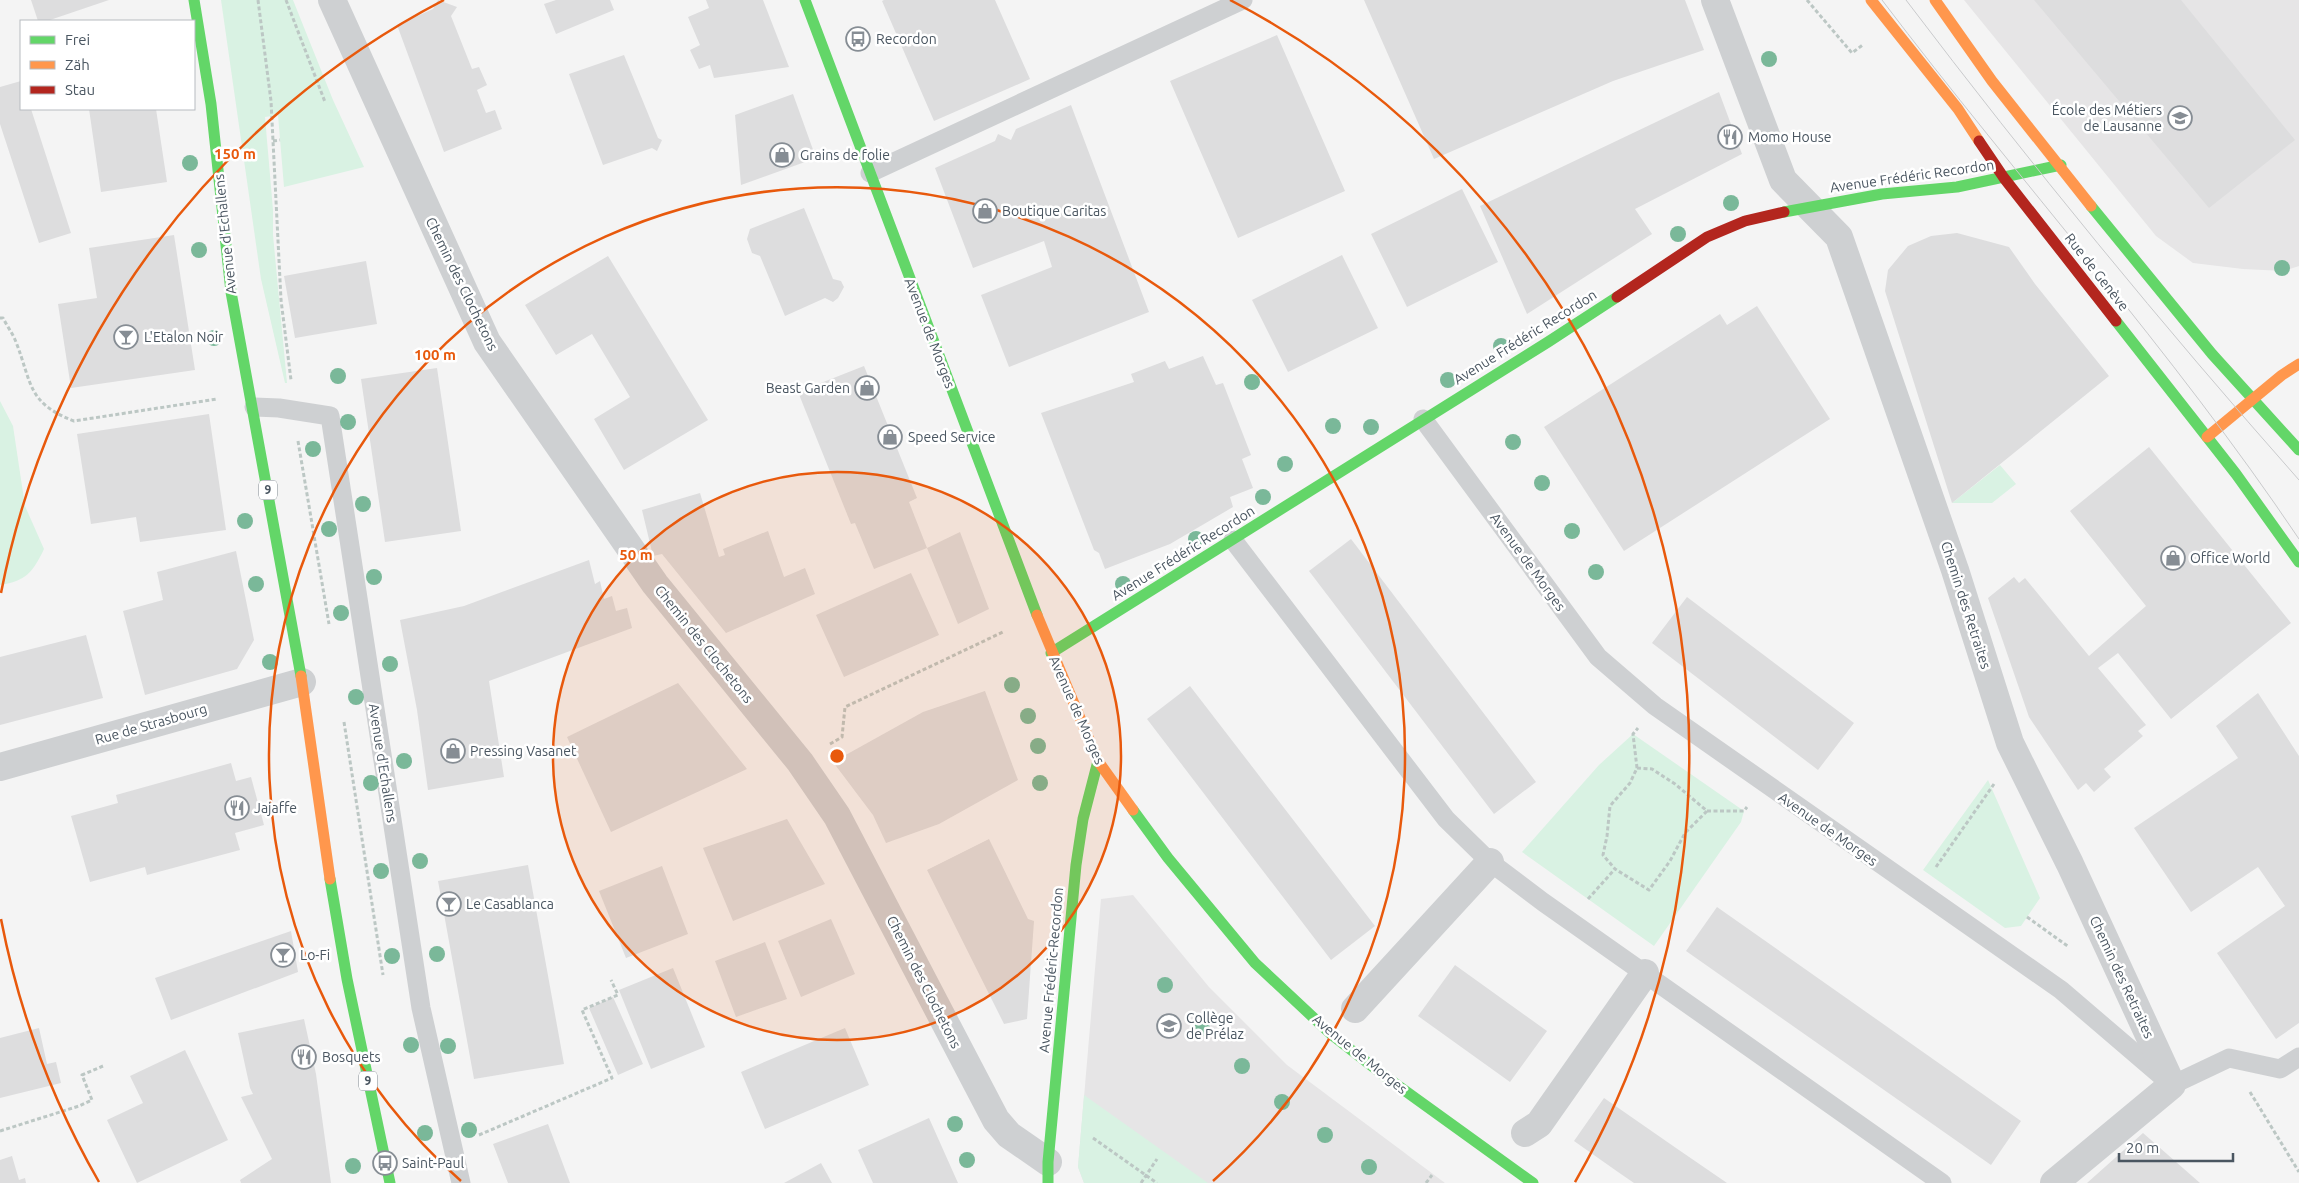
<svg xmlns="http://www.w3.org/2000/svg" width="2299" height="1183" font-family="Ubuntu,sans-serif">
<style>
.education{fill:#e6e5e6}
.green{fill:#d9f2e3}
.building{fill:#ddddde}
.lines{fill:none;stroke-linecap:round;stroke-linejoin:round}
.path{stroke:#bcc7c4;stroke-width:3;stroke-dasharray:4 2.5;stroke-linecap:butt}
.lane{stroke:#ced0d2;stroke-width:19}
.street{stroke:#ced0d2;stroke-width:28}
.fast{stroke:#63d668;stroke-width:11}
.slow{stroke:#ff974d;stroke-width:11}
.jam{stroke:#b3261e;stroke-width:11}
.tram{stroke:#c9cacc;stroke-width:1}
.tree{fill:#7ab899}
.ring{fill:none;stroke:#e8590c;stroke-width:2.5}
.labels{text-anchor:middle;stroke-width:5;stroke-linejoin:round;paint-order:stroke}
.shield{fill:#fff;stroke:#808990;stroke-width:1}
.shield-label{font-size:12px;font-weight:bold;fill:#4a5661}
.poi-label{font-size:14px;fill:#4a5661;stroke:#fff;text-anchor:start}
.street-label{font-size:14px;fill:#4a5661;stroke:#fff}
.centre{fill:#e8590c;stroke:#fff;stroke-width:2.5}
.ring-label{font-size:15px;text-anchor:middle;font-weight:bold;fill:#e8590c;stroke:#fff;stroke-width:5;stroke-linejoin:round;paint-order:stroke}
</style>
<rect width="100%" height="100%" fill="#f4f4f4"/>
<path class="education" d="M1964,0H2299V266L2284,271L2243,269L2193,263L2156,236Z
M1133,895L1209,987L1287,1065L1445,1183H1084L1078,1167L1101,899Z"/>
<path class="green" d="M221,0H293L333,100L364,167L284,187L278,115L265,117L273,210V235L287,383H285L261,279Z
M0,401L13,426L25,506L44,549C33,572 26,581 0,585Z
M2000,465L2016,484L1992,503H1952Z
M1633,734L1744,811L1741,822L1654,946L1522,852L1599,765Z
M1988,780L2040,898L2021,926L2005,928L1923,870Z
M1084,1095L1208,1183H1084L1078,1167Z"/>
<path class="building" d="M31,0H109L47,21H38Z
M438,0L457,7L451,16L472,69L479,67L487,85L477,90L486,113L495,110L502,129L444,152L397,25L433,9Z
M556,0H610L614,10L556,34L544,4Z
M706,0H763L789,67L714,78L710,65L699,69L690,50L700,45L688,17L709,8Z
M884,0H995L1030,79L934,121L882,1Z
M1364,0H1685L1704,50L1613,81L1434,159Z
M2034,0H2181L2295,140L2209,208Z
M1277,35L1345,191L1238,238L1170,81Z
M624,55L658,138L662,140L657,151L652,148L603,165L569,74Z
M21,81V109H31L71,233L39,243L0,124V87Z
M1719,92L1742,154L1635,209L1652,234L1527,314L1480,206Z
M793,94L816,158L741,185L735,115Z
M1071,105L1149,312L1009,367L981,295L1052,267L1044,241L973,268L935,168L995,141L998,134L1011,140L1016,129Z
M89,109H156L167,182L101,192Z
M1462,189L1498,262L1407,307L1371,234Z
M804,208L833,279L841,281L844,287L838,298L833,302L825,298L785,316L760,256L752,253L747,239L750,229Z
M1957,233L2009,247L2035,284L2109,376L1952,503L1885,291L1888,270L1908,246L1931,236Z
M174,235L195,370L71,388L58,304L97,298L89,248Z
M1342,255L1378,328L1288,372L1252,300Z
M608,256L708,420L624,470L594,419L630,397L592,334L556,355L525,305Z
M366,261L377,324L295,338L284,276Z
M1757,306L1830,419L1624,551L1544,427L1720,314L1727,325Z
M1203,356L1216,385L1223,383L1251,455L1242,459L1253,488L1230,497L1233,507L1170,544L1105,569L1099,553L1094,550L1041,413L1134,382L1131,374L1165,361L1169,369Z
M864,366L917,498L909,502L927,548L874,569L855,523L851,524L798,392Z
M437,368L461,531L385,542L361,379Z
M209,414L226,530L140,542L136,517L91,524L77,434Z
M2149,447L2291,623L2171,719L2118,653L2098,668L2146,725L2138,731L2143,736L2104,769L2111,777L2094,792L2086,783L2078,790L2029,717L1988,598L2014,577L2019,583L2025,578L2089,656L2146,606L2070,511Z
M700,493L719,557L725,555L723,549L768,531L784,577L805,568L815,594L726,633L662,554L653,556L642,510Z
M960,532L989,609L958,624L927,548Z
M1351,539L1536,782L1494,814L1309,571Z
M236,551L254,640L237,669L145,695L123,611L163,600L157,572Z
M589,560L595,584L600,581L604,599L612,596L616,611L627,608L632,628L489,681L504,777L428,790L417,710L400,620L464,606Z
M911,573L939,635L844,677L816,615Z
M1687,597L1854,723L1818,770L1652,643Z
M86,635L103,698L0,725V657Z
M678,683L747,769L611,832L567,737Z
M1190,686L1375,926L1331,960L1147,719Z
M985,691L1018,780L939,824L886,843L873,815L833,762L923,712Z
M2258,693L2299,756V1023L2276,1039L2217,953L2285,906L2258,867L2191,912L2134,828L2238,758L2216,726Z
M231,763L236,781L251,777L264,825L235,833L240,850L147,875L145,867L90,882L71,816L118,803L116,795Z
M787,819L825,884L733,921L703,848Z
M989,839L1028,919L1034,921L1027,1019L1004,1024L927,870Z
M528,865L564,1064L474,1079L438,881Z
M662,866L688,934L626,958L599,891Z
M1717,907L2021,1121L1991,1165L1686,951Z
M831,919L855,974L801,997L778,941Z
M291,931L298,972L171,1020L155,978Z
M765,942L787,999L736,1017L715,961Z
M1455,965L1547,1031L1510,1082L1418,1016Z
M673,968L705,1047L651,1069L619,990Z
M613,997L643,1064L618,1075L589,1008Z
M304,1019L316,1074L331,1183H241L240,1180L272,1159L241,1097L253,1094L250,1088L238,1033Z
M39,1028L47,1064L56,1062L61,1083L0,1098V1038Z
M845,1028L869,1085L765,1129L741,1072Z
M185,1050L228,1140L137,1183L107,1120L143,1103L130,1076Z
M1604,1098L1676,1148L1727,1183H1634L1618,1172L1574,1141Z
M929,1118L958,1183H873L858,1150Z
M548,1124L570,1183H508L493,1144Z
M2143,1133L2200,1183H2087Z
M12,1156L19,1180L25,1178L26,1183H0V1160Z
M821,1163L832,1183H784Z"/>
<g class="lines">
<path class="path" d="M258,0L271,101L281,300L291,380
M286,0L325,102
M1807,0L1852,53L1864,44
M273,141L280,140
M0,318H3C7,326 13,334 16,342C32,383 27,403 74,421L217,399
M298,441L329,624
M344,722L383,975
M830,744L842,737L845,707L1003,632
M1637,768L1652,769L1675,784L1707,811L1685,833L1670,861L1649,890L1615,869L1603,855L1607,836L1610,806L1630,783Z
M1637,768L1633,734L1638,728
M1707,811H1744L1747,807
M1936,867L1994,784
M1588,899L1615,869
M2027,917L2069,947
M2250,1092L2299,1172
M0,1131L79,1106L92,1100L82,1075L103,1066
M479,1135L612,1078L582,1010L618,995L611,980
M1093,1138L1157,1183
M1141,1183L1157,1159
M1426,1183L1432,1175"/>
<path class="lane" d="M870,173L1243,0
M254,407L279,408L330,416L421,1008L461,1183
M1423,419L1598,657L1655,706L2061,990L2172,1085L2229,1058L2280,1069L2299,1057
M1233,540L1446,819L1490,862L1543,902L1942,1183"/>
<path class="street" d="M332,0L487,342L655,584L800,762L837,816L996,1120L1009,1135L1048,1162
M1715,0L1783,180L1839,237L1955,570L2010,743L2070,864L2172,1085L2054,1183
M0,767L302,682
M1355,1009L1490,862
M1525,1133L1539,1124L1645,973"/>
<path class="fast" d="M194,0L211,104L231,292L301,676
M805,0L1037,615
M2091,206L2212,354L2299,450
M1784,212L1882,194L1957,187L2061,165
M2116,321L2236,474L2299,562
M1051,653L1548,342L1617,297
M1133,810L1168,858L1255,963L1332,1035L1386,1077L1533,1183
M330,879L347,979L390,1183
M1048,1183V1162L1076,865L1083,819L1098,761"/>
<path class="slow" d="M1871,0L1958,109L1979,141
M1935,0L1992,81L2091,206
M2207,437L2282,375L2299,364
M1037,615L1098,761L1133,810
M301,676L330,879"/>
<path class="jam" d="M1979,141L2004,178L2116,321
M1617,297L1707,237L1745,221L1784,212"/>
<path class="tram" d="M1882,0C2019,181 2172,350 2299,539
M1906,0C2031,165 2162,325 2299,480"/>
</g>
<g class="tree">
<circle cx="1769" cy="59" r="8"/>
<circle cx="190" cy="163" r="8"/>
<circle cx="1731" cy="203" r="8"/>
<circle cx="1678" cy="234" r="8"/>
<circle cx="199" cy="250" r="8"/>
<circle cx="2282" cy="268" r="8"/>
<circle cx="214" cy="338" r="8"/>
<circle cx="1501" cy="346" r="8"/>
<circle cx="338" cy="376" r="8"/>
<circle cx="1448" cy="380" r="8"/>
<circle cx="1252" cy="382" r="8"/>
<circle cx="348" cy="422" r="8"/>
<circle cx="1333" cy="426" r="8"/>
<circle cx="1371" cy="427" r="8"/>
<circle cx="1513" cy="442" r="8"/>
<circle cx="313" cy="449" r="8"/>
<circle cx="1285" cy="464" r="8"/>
<circle cx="1542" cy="483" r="8"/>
<circle cx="1263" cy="497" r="8"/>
<circle cx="363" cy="504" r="8"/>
<circle cx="245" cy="521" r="8"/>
<circle cx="329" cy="529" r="8"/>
<circle cx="1572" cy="531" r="8"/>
<circle cx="1196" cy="539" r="8"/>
<circle cx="1596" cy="572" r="8"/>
<circle cx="374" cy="577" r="8"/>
<circle cx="256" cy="584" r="8"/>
<circle cx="1123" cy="584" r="8"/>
<circle cx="341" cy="613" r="8"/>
<circle cx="270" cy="662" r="8"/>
<circle cx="390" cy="664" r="8"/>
<circle cx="1012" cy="685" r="8"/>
<circle cx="356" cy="697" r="8"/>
<circle cx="1028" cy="716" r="8"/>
<circle cx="1038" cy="746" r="8"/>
<circle cx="404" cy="761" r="8"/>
<circle cx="371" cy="783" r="8"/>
<circle cx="1040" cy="783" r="8"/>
<circle cx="420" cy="861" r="8"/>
<circle cx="381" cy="871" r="8"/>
<circle cx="437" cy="954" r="8"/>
<circle cx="392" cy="956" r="8"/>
<circle cx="1165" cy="985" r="8"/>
<circle cx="1202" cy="1028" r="8"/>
<circle cx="411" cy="1045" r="8"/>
<circle cx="448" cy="1046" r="8"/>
<circle cx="1242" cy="1066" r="8"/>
<circle cx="1282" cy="1102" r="8"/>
<circle cx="955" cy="1124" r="8"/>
<circle cx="469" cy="1130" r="8"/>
<circle cx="425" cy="1133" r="8"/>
<circle cx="1325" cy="1135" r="8"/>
<circle cx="967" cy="1160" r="8"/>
<circle cx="353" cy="1166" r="8"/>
<circle cx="1369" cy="1167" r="8"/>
</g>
<circle cx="837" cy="756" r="284" fill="#e8590c" fill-opacity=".12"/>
<g class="ring">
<circle cx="837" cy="756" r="284"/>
<path d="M461 1181A568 568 0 1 1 1213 1181"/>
<path d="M99 1182A852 852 0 0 1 1 919M1 593A852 852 0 0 1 444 0M1230 0A852 852 0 0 1 1575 1182"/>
</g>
<defs>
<g id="bus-ring" transform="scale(1.25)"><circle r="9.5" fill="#fff" stroke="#868d94" stroke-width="1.5"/><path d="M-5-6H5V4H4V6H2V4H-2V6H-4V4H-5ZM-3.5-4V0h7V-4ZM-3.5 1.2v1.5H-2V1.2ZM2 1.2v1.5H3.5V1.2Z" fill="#868d94"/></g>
<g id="university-ring" transform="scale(1.25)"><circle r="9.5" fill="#fff" stroke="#868d94" stroke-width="1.5"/><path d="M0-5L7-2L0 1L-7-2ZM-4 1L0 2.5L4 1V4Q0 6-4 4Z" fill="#868d94"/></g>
<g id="restaurant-ring" transform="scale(1.25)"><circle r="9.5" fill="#fff" stroke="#868d94" stroke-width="1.5"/><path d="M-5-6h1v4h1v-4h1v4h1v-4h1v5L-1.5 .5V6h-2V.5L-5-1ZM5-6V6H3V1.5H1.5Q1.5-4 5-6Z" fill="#868d94"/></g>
<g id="shop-ring" transform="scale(1.25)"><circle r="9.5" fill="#fff" stroke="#868d94" stroke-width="1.5"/><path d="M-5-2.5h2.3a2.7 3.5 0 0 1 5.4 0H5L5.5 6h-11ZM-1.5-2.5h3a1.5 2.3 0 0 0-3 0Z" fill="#868d94"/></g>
<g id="bar-ring" transform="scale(1.25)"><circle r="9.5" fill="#fff" stroke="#868d94" stroke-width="1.5"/><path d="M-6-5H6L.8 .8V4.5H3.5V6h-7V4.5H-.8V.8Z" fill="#868d94"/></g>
<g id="school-ring" transform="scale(1.25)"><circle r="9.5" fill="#fff" stroke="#868d94" stroke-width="1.5"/><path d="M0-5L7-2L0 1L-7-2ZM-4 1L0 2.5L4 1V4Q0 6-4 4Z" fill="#868d94"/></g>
</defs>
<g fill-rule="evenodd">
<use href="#bus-ring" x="858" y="39"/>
<use href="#university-ring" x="2180" y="118"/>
<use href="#restaurant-ring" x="1730" y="137"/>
<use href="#shop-ring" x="782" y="155"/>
<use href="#shop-ring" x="985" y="211"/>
<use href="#bar-ring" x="126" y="337"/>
<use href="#shop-ring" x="867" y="388"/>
<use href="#shop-ring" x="890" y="437"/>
<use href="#shop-ring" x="2173" y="558"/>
<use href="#shop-ring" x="453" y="751"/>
<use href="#restaurant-ring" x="237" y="808"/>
<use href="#bar-ring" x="449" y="904"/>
<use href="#bar-ring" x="283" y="955"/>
<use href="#school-ring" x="1169" y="1026"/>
<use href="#restaurant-ring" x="304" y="1057"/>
<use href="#bus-ring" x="385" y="1163"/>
</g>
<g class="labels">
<g class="shield">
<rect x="259" y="480.5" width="18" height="19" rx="4"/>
<rect x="359" y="1071.5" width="18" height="19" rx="4"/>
</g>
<g class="shield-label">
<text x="268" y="494">9</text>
<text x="368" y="1085">9</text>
</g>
<g class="poi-label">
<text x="876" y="44">Recordon</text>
<text x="2162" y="115" text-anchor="end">École des Métiers<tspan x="2162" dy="16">de Lausanne</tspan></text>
<text x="1748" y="142">Momo House</text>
<text x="800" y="160">Grains de folie</text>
<text x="1002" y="216">Boutique Caritas</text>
<text x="144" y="342">L'Etalon Noir</text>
<text x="850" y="393" text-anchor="end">Beast Garden</text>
<text x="908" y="442">Speed Service</text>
<text x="2190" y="563">Office World</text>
<text x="470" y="756">Pressing Vasanet</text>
<text x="254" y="813">Jajaffe</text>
<text x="466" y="909">Le Casablanca</text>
<text x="300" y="960">Lo-Fi</text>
<text x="1186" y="1023">Collège<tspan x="1186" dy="16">de Prélaz</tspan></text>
<text x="322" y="1062">Bosquets</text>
<text x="402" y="1168">Saint-Paul</text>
</g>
<g class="street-label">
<text transform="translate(1912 176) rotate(-8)" y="5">Avenue Frédéric Recordon</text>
<text transform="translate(225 234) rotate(-96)" y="5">Avenue d'Echallens</text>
<text transform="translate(2097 272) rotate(52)" y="5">Rue de Genève</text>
<text transform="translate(462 284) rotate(64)" y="5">Chemin des Clochetons</text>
<text transform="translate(930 333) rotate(69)" y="5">Avenue de Morges</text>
<text transform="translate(1525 337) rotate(-32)" y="5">Avenue Frédéric Recordon</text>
<text transform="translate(1183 553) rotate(-32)" y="5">Avenue Frédéric Recordon</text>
<text transform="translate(1528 562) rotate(54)" y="5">Avenue de Morges</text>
<text transform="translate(1966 605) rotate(72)" y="5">Chemin des Retraites</text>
<text transform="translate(704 644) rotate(51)" y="5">Chemin des Clochetons</text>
<text transform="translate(1077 710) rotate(66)" y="5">Avenue de Morges</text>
<text transform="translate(151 724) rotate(-16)" y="5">Rue de Strasbourg</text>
<text transform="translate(383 763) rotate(81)" y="5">Avenue d'Echallens</text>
<text transform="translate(1828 829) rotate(35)" y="5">Avenue de Morges</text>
<text transform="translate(1051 970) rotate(-85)" y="5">Avenue Frédéric-Recordon</text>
<text transform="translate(2122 977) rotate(65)" y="5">Chemin des Retraites</text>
<text transform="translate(924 982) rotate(63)" y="5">Chemin des Clochetons</text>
<text transform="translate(1360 1054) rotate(39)" y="5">Avenue de Morges</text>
</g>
</g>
<circle cx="837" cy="756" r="8" class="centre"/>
<g class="ring-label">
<text x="235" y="159">150 m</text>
<text x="435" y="360">100 m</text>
<text x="636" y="560">50 m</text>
</g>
<rect x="20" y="20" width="175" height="90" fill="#ffffff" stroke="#b7bbc0"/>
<rect x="30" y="36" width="25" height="8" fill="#63d668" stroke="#b7bbc0"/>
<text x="65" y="45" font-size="15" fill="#4a5661">Frei</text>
<rect x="30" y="61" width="25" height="8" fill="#ff974d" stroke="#b7bbc0"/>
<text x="65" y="70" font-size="15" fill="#4a5661">Zäh</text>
<rect x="30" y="86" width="25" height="8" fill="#b3261e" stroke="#b7bbc0"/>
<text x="65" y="95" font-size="15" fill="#4a5661">Stau</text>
<path d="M2119 1153v8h114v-8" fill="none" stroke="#4a5661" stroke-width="2.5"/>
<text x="2126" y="1153" font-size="15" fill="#4a5661" stroke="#ffffff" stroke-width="4" paint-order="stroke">20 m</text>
</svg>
